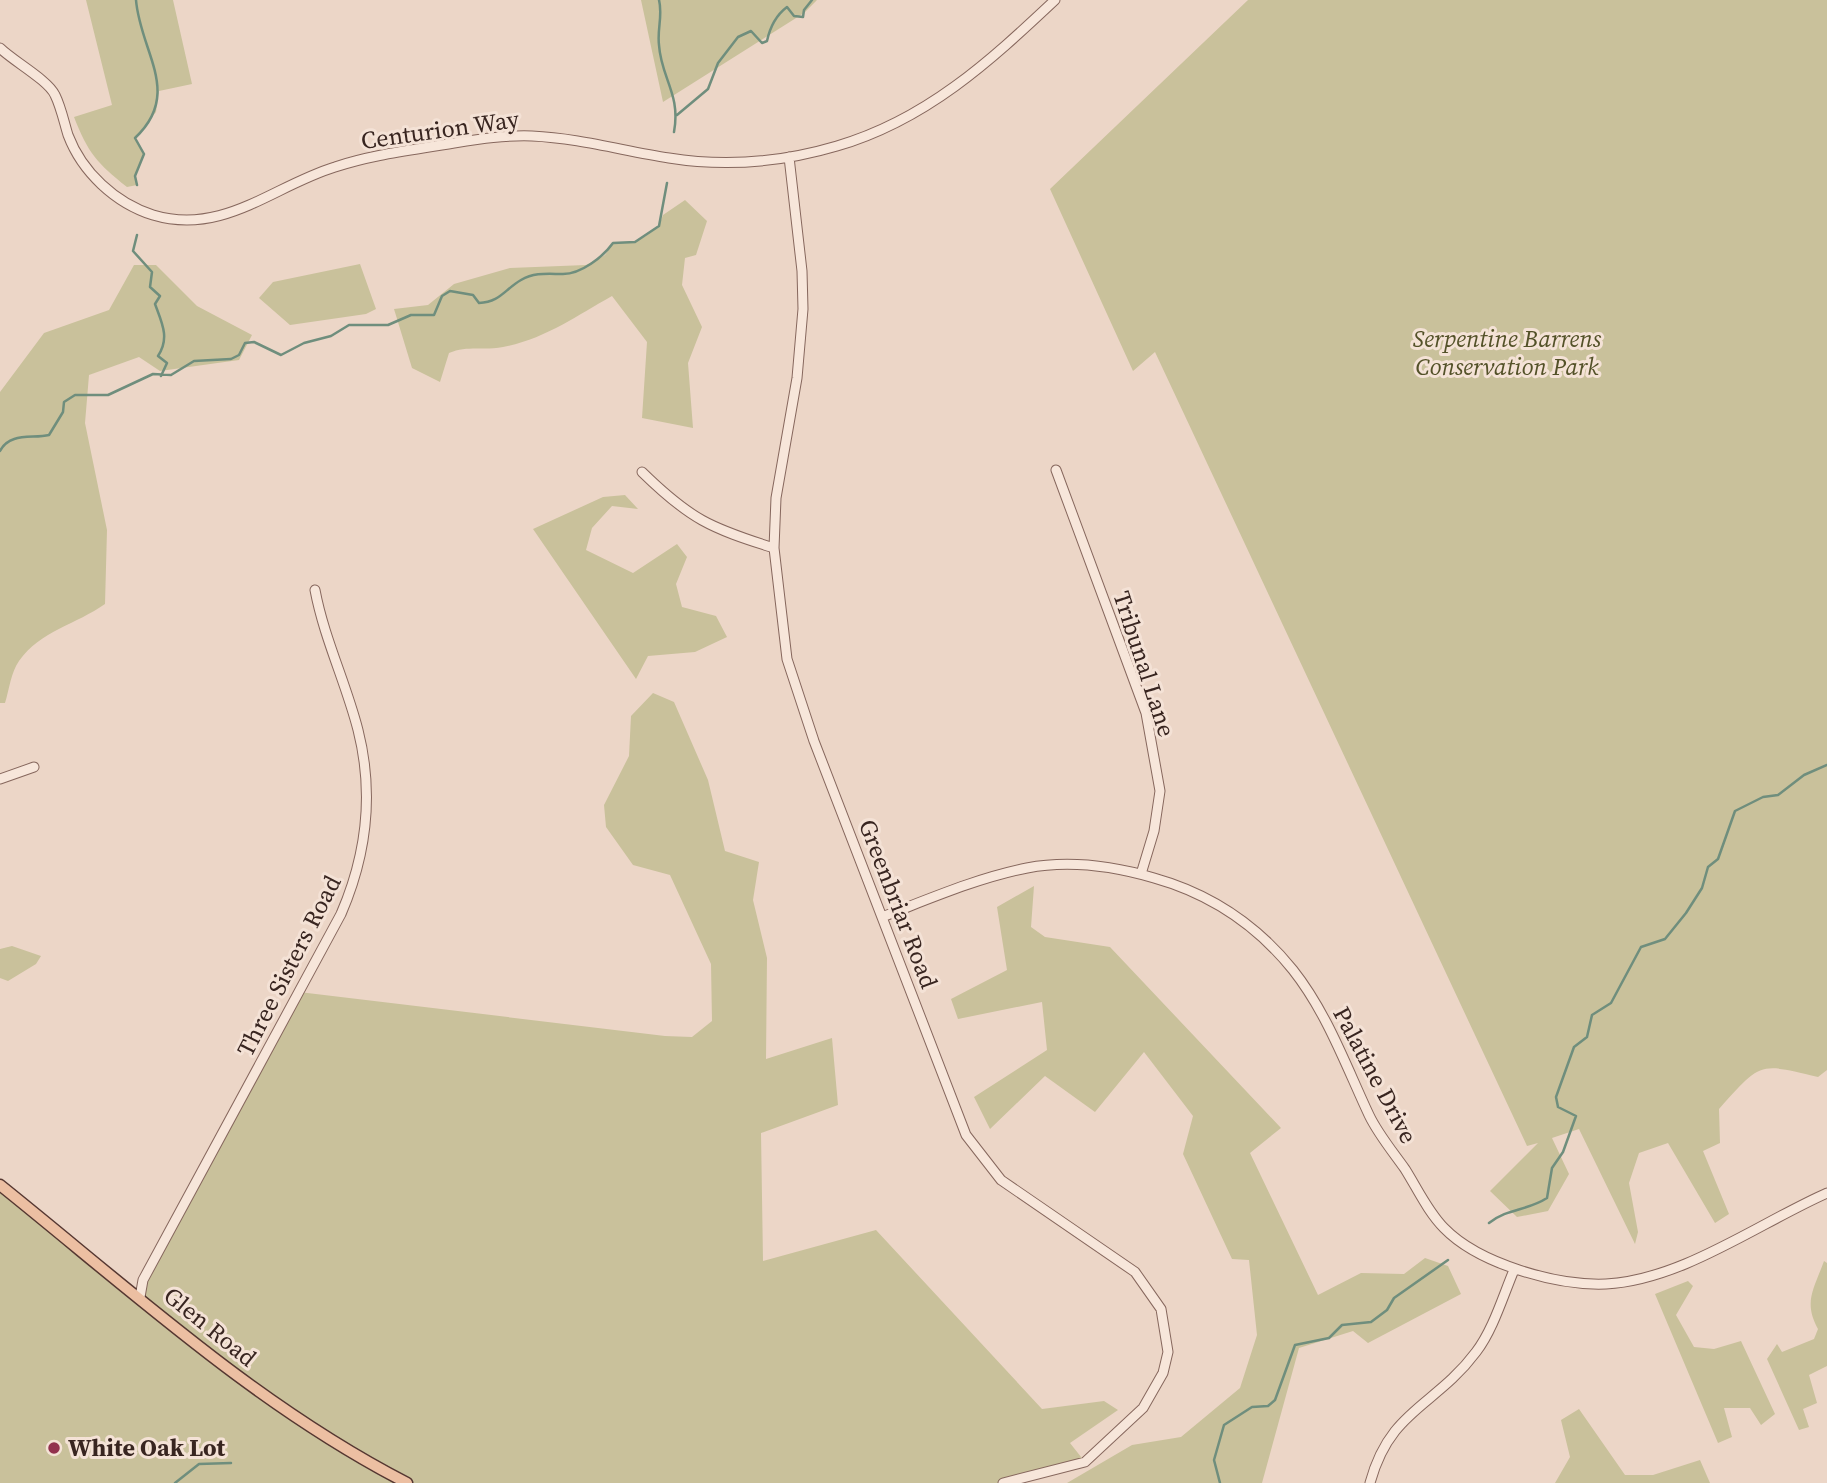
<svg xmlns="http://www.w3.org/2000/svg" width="1827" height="1483" font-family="'Source Serif 4',serif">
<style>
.green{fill:#c9c19b}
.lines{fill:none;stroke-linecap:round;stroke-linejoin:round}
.stream{stroke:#6f8e7d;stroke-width:2.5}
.minor-casing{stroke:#86675d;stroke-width:11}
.major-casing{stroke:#553731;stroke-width:13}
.minor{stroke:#f7e6da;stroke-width:9}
.major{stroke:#ecbfa2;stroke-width:10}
.poi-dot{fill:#92314e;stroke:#f4e2d6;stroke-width:2.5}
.labels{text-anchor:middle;stroke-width:6;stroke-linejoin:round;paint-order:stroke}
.street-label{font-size:24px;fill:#382520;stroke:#f4e2d6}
.park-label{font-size:24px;font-style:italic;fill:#535128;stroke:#f4e2d6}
.poi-label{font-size:24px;font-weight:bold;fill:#382520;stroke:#f4e2d6;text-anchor:start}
</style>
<rect width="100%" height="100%" fill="#ecd6c7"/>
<path class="green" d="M86,0H173L192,84L159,91L156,112L135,138L144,154L135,176L137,185L127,187C97,163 88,153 74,117L112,105Z
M641,0H817L804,13L663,102Z
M1248,0H1827V1070L1818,1077C1757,1062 1761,1063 1719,1109L1720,1143L1703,1151L1729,1214L1715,1223L1668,1143L1639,1153L1629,1183L1638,1232L1635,1244L1579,1129L1552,1138L1569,1174L1548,1211L1517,1217L1490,1191L1538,1143L1527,1146L1155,352L1133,371L1050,189Z
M685,200L707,221L696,255L685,258L682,285L702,327L688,363L693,428L642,418L647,342L612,296C576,316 545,339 503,347C484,351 468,345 449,353L440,382L412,368L394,309L428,305L454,284L510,268L586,265L605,255L613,243L635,242L646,236L659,226L663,215Z
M360,264L376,309L366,314L290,325L259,298L273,282Z
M134,265H156L197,306L252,335L239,360L160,371L139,357L89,375L85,423L107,530L105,604C77,624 40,631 19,661C11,672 9,690 5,703H0V392L44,333L109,310Z
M625,495L638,509L612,506L592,528L586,550L633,573L677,544L687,557L676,584L682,607L716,616L727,637L695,652L648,656L636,679L533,529L603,497Z
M653,693L674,702L708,780L725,851L759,862L753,900L767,958L766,1059L832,1038L838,1105L761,1133L763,1261L876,1230L1042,1409L1104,1401L1118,1410L1070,1443L1085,1462L1003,1483H0V1185L140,1297L143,1280L299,992L665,1036L692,1037L712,1021L711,964L670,875L633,865L606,827L604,805L629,756L631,716Z
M1034,886L1031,927L1045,937L1110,947L1281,1128L1250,1153L1318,1295L1361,1273L1404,1274L1425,1258L1448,1266L1461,1294L1368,1343L1353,1331L1299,1348L1262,1483H1067L1132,1445L1181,1437L1240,1388L1257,1335L1249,1260L1232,1259L1183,1154L1193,1116L1144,1052L1095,1112L1045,1076L990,1129L974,1097L1047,1050L1042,1002L958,1019L951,999L1007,970L997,907Z
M12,946L41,956L36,964L8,981L0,978V949Z
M1824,1261L1827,1263V1366L1809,1375L1817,1403L1803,1409L1809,1427L1799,1430L1767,1359L1777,1344L1782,1352L1814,1339L1818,1329C1803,1302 1814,1289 1824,1261Z
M1688,1281L1693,1286L1676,1315L1694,1347L1714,1349L1741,1341L1775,1414L1761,1425L1750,1408H1724L1732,1437L1718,1443L1655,1294Z
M1579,1409L1625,1475H1653L1700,1460L1710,1483H1555L1570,1457L1561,1420Z"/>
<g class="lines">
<path class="stream" d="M136,0C140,52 183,93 135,138L144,154L135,176L137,185
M659,0C663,15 657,29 659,45C661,78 681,94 674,132
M677,115L708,89L718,63L738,37L751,31L762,43L767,41C770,27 775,16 787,7L794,16L803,17L804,10L812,0
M137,235L133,251L152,272L150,287L160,296L155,304C162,323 170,338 158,356L167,363L161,376
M0,451C10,432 32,439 49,435L63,412L64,402L75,395H108L153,374L171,375L194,361L231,359L239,355L245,343L254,342L281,355L304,343L331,336L349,325H388L411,315H434L442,296L450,291L473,295L479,303C500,302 504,290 521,280C535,272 548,274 563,274C581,274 603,257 613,243L635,242L659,226L667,183
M1489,1223C1508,1208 1527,1211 1547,1198L1552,1168L1563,1152L1576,1116L1558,1107L1556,1097L1574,1047L1587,1037L1592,1015L1611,1003L1641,947L1665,939L1686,913L1702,888L1708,867L1718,859L1735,811L1763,797L1778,795L1804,775L1827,765
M175,1483L199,1464L231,1463
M1220,1483L1214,1460L1224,1425L1252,1407L1268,1406L1275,1400L1295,1345L1329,1338L1342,1325L1371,1322L1387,1310L1394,1298L1448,1260"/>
<g class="minor-casing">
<path id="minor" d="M0,48C13,61 48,80 55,95C61,107 64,122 68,135C82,172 115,203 153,215C223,236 273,186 335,167C374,154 414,150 454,143C480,139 506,135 532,136C578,138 624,151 669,158C725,167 783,162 837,146C926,120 989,62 1055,0
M789,157L802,271L803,309L797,378L776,498L774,548L787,659L814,741L966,1135L1001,1180L1135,1272L1161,1309L1168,1352L1163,1373L1143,1408L1085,1462L1003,1483
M1056,470L1146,713L1160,791L1154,831L1141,874
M642,472C690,519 710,528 774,548
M0,779L34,767
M882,917C929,899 977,878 1027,868C1069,860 1113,866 1154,878C1211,894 1256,924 1293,970C1327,1013 1346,1066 1369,1115C1378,1134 1393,1152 1405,1169C1417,1188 1428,1212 1444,1228C1479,1264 1557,1286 1606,1284C1682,1280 1759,1223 1827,1193
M140,1297L143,1280L341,914C367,854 374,793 358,730C346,683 324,638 315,590
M1370,1483C1390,1409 1435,1407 1476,1352C1493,1330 1503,1296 1514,1270"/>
</g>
<g class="major-casing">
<path id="major" d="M0,1185C131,1290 257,1406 407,1483"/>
</g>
<use href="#minor" class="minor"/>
<use href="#major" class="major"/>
</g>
<circle class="poi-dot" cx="54" cy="1448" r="7"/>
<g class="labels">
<g class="street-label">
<text transform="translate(440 130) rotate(-8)" y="8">Centurion Way</text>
<text transform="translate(1144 664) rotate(72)" y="8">Tribunal Lane</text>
<text transform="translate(898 904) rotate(69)" y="8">Greenbriar Road</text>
<text transform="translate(289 966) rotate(-63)" y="8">Three Sisters Road</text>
<text transform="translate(1375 1075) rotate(62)" y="8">Palatine Drive</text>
<text transform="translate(210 1327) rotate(39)" y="8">Glen Road</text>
</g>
<g class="park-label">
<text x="1507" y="347">Serpentine Barrens<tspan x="1507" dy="28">Conservation Park</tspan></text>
</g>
<g class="poi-label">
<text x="68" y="1456">White Oak Lot</text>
</g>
</g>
</svg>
